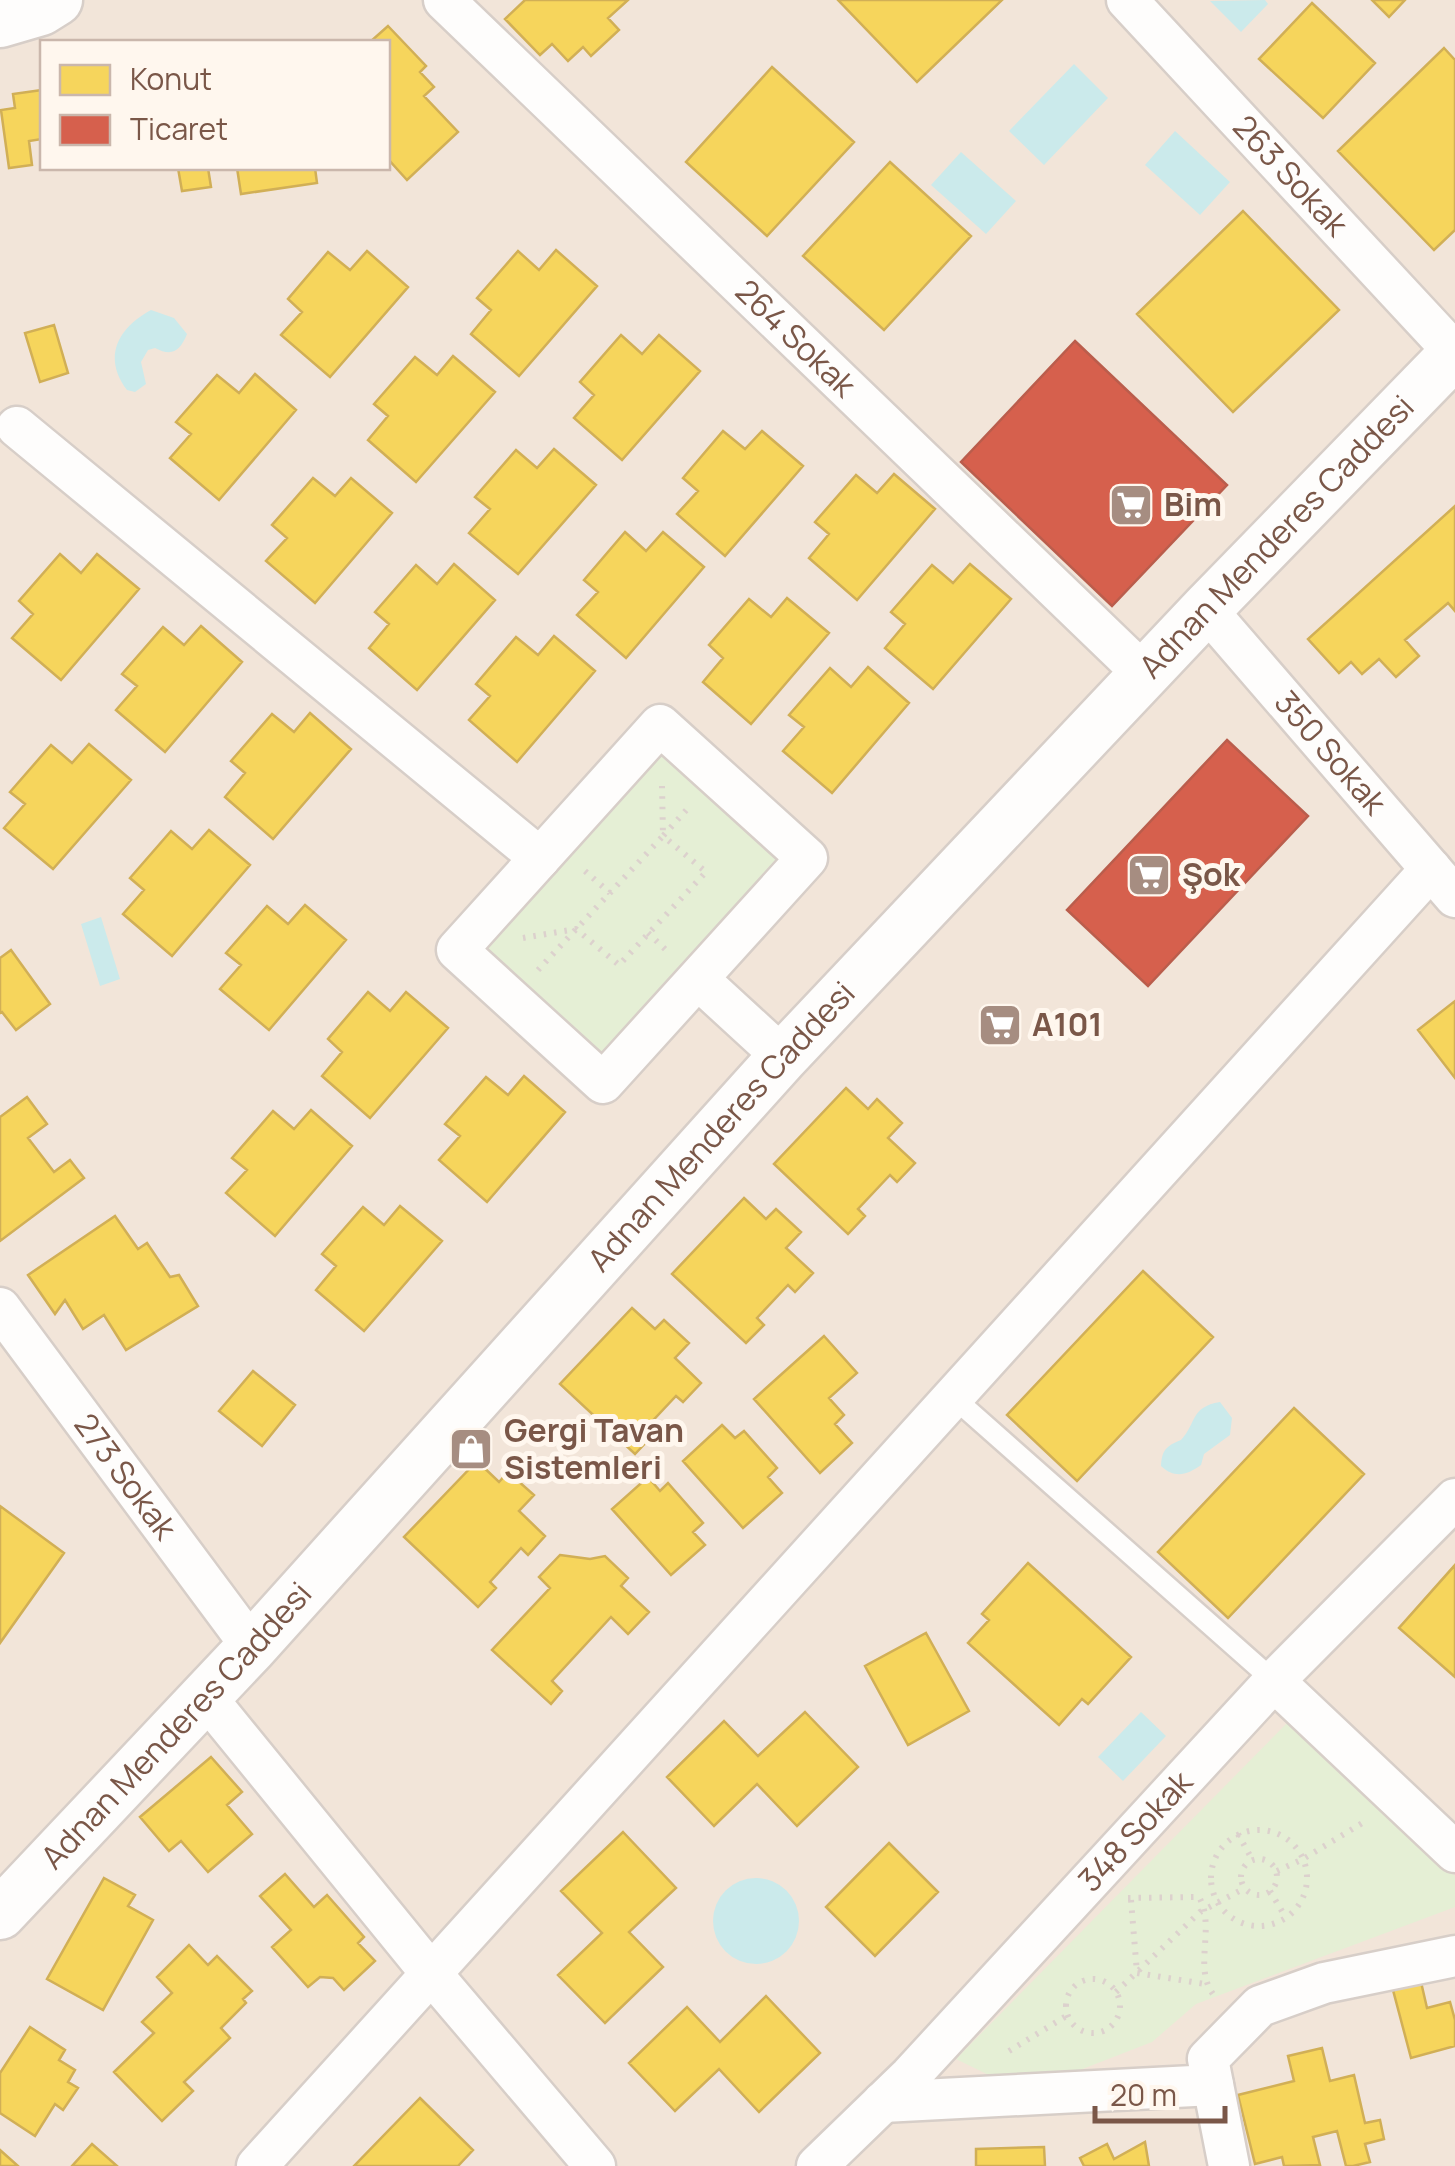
<svg xmlns="http://www.w3.org/2000/svg" width="1455" height="2166" font-family="Manrope,sans-serif">
<style>
.residential{fill:#f2e5d9;fill-rule:evenodd}
.green{fill:#e5efd5}
.water{fill:#cbeaeb}
.homes{fill:#f6d55c;stroke:#d1af56;stroke-width:2.5}
.shops{fill:#d6604d;stroke:#ba5d4c;stroke-width:2.5}
.lines{fill:none;stroke-linecap:round;stroke-linejoin:round}
.service-casing{stroke:#d7cec8;stroke-width:25}
.minor-casing{stroke:#d7cec8;stroke-width:45}
.tertiary-casing{stroke:#d7cec8;stroke-width:55}
.path{stroke:#dcd1cd;stroke-width:6;stroke-dasharray:2.5 8;stroke-linecap:butt}
.service{stroke:#fefdfc;stroke-width:20}
.minor{stroke:#fefdfc;stroke-width:40}
.tertiary{stroke:#fefdfc;stroke-width:50}
.labels{text-anchor:middle;stroke-width:10;stroke-linejoin:round;paint-order:stroke}
.street-label{font-size:32px;fill:#7a5748;stroke:#fff7ee}
.poi-label{font-size:32px;font-weight:bold;fill:#7a5748;stroke:#fff7ee;text-anchor:start}
</style>
<rect width="100%" height="100%" fill="#f8f2ec"/>
<path class="residential" d="M0,0H1455V2166H0ZM42,42H388V168H42Z"/>
<path class="green" d="M657,736L793,857L601,1073L464,952Z
M1289,1721L1455,1876V1907L1196,2004L1152,2042L1080,2070L1005,2083L956,2059Z"/>
<path class="water" d="M1265,0L1268,4L1241,32L1210,1Z
M1074,64L1108,98L1044,165L1009,131Z
M1175,131L1230,182L1200,215L1145,165Z
M961,152L1016,201L986,234L931,185Z
M151,310L174,318L187,334C180,351 172,357 155,348L148,350L141,362L146,384L135,392L127,390C102,357 118,328 151,310Z
M101,917L120,979L100,986L81,924Z
M1220,1402L1232,1418L1230,1435L1204,1454L1201,1465C1187,1475 1175,1479 1161,1466C1162,1450 1166,1446 1181,1440C1197,1423 1190,1407 1220,1402Z
M1141,1712L1166,1736L1123,1781L1098,1757Z
M713 1921a43 43 0 1 1 86 0a43 43 0 1 1-86 0Z"/>
<path class="homes" d="M525,0H628L608,18L619,30L591,56L583,47L568,61L552,44L540,55L505,19Z
M838,0H1002L917,82Z
M1372,0H1405L1389,17Z
M1312,3L1375,63L1323,118L1259,59Z
M388,26L426,66L420,72L434,87L424,96L458,132L407,180L388,159V42H370Z
M1444,48L1455,60V230L1434,250L1338,151Z
M772,67L854,142L767,236L686,162Z
M42,90V139L29,141L32,165L9,168L1,110L15,108L13,94Z
M890,162L971,236L884,330L803,256Z
M178,168H208L211,187L182,191Z
M237,168H315L317,183L241,194Z
M1243,211L1339,310L1233,412L1137,314Z
M556,250L597,286L519,376L471,334L491,310L477,298L518,251L539,270Z
M367,251L408,287L330,377L281,335L302,312L288,299L328,252L350,270Z
M54,325L68,373L40,382L25,333Z
M621,335L642,354L659,335L700,371L622,460L574,418L594,395L580,382Z
M453,356L495,392L416,482L368,440L388,416L374,404L415,357L437,375Z
M255,374L296,410L219,500L170,458L191,434L176,422L217,375L239,393Z
M723,431L745,449L762,431L803,466L725,556L677,514L698,491L683,478Z
M554,449L596,485L518,574L469,533L490,509L475,497L516,450L537,468Z
M894,474L935,509L857,600L809,558L829,534L815,522L856,475L877,493Z
M313,478L335,496L351,478L392,513L315,603L266,561L287,538L272,525Z
M1455,506V611L1448,603L1405,640L1419,656L1396,677L1379,659L1362,674L1351,662L1339,673L1308,639Z
M625,532L646,551L663,532L704,567L626,658L577,615L598,592L584,580Z
M60,554L81,573L97,554L139,589L61,680L12,638L33,614L19,601Z
M454,564L495,600L417,690L369,648L389,624L375,612L416,565L437,584Z
M970,564L1011,599L933,689L885,648L905,624L891,612L932,565L953,583Z
M787,598L829,633L751,724L703,682L723,658L709,645L749,599L771,617Z
M201,626L242,662L165,752L116,710L137,686L122,674L163,627L184,645Z
M554,636L595,671L517,762L469,720L490,696L476,684L516,637L538,655Z
M868,667L909,703L832,793L783,751L804,727L789,715L830,668L851,687Z
M310,713L351,749L273,839L225,797L245,773L231,761L272,714L294,732Z
M89,744L131,780L53,869L4,828L25,804L10,792L51,745L72,763Z
M209,830L250,865L172,956L123,914L144,890L130,878L171,831L192,849Z
M305,905L346,940L269,1030L220,989L241,965L226,953L267,906L288,924Z
M11,950L50,1004L16,1030L2,1012L0,1013V958Z
M368,992L390,1011L406,992L448,1028L370,1118L322,1076L342,1052L328,1039Z
M1455,1001V1078L1418,1030Z
M524,1076L565,1112L487,1202L439,1160L460,1136L445,1124L486,1077L508,1095Z
M846,1088L868,1109L877,1099L902,1123L888,1138L915,1163L897,1182L890,1175L858,1209L865,1216L848,1234L774,1164Z
M27,1097L47,1124L28,1138L54,1172L70,1160L84,1178L0,1241V1117Z
M311,1110L352,1146L275,1236L226,1193L247,1170L232,1158L273,1111L294,1129Z
M744,1198L766,1219L776,1209L801,1232L786,1248L813,1273L795,1292L788,1285L757,1318L764,1325L746,1343L672,1274Z
M400,1206L442,1241L364,1331L316,1290L336,1266L322,1254L363,1207L384,1225Z
M115,1216L138,1249L147,1243L170,1277L179,1275L198,1306L126,1350L104,1315L83,1329L65,1300L55,1314L28,1275Z
M1143,1271L1213,1337L1077,1481L1007,1415Z
M632,1308L655,1329L664,1320L689,1343L675,1358L701,1383L683,1402L676,1396L645,1429L652,1436L635,1454L560,1384Z
M824,1336L857,1373L829,1398L844,1415L835,1424L852,1443L820,1473L754,1399Z
M253,1371L295,1405L262,1446L219,1411Z
M1294,1408L1364,1474L1228,1618L1158,1552Z
M722,1425L735,1438L744,1431L777,1468L768,1477L782,1493L743,1528L683,1461Z
M477,1461L499,1482L508,1472L534,1495L519,1511L545,1536L528,1555L521,1548L490,1582L496,1588L478,1607L404,1537Z
M648,1477L660,1491L668,1483L703,1523L693,1532L705,1545L671,1575L612,1509Z
M0,1506L64,1553L0,1643Z
M560,1555L590,1559L605,1556L628,1578L621,1586L649,1612L628,1634L611,1617L552,1681L562,1691L551,1704L492,1650L550,1588L539,1577Z
M1028,1563L1131,1657L1088,1704L1082,1699L1059,1725L968,1643L989,1620L982,1614Z
M1455,1565V1677L1399,1628Z
M926,1633L969,1711L908,1745L865,1666Z
M805,1712L858,1767L797,1826L757,1784L714,1826L667,1777L724,1721L758,1756Z
M211,1757L242,1792L227,1805L252,1834L208,1872L181,1841L169,1851L140,1817Z
M623,1832L676,1888L629,1932L663,1967L605,2023L558,1975L602,1933L561,1891Z
M889,1843L938,1892L875,1956L826,1907Z
M285,1874L314,1907L327,1895L364,1937L358,1943L375,1961L344,1990L333,1978L320,1977L308,1987L272,1947L291,1930L260,1896Z
M104,1878L135,1895L128,1906L153,1920L103,2010L47,1979Z
M189,1945L208,1965L217,1956L252,1991L243,1999L246,2003L221,2028L230,2038L184,2082L193,2091L162,2121L114,2072L154,2033L142,2022L172,1993L157,1977Z
M1421,1982L1427,2008L1450,2002L1455,2020V2046L1411,2058L1393,1990Z
M766,1996L820,2053L759,2112L719,2069L675,2111L629,2063L687,2007L720,2042Z
M30,2027L65,2050L59,2060L75,2070L68,2082L78,2088L63,2110L55,2104L35,2136L0,2113V2073Z
M1322,2048L1330,2081L1354,2075L1365,2123L1380,2120L1384,2139L1365,2144L1370,2162L1353,2166H1346L1337,2131L1313,2137L1320,2165L1284,2166L1282,2157L1255,2164L1238,2095L1294,2081L1288,2056Z
M420,2098L473,2150L458,2166H354Z
M1145,2142L1149,2166H1084L1080,2158L1107,2144L1114,2159Z
M92,2144L117,2166H72Z
M1044,2147L1045,2166H976V2149Z
M0,2150L18,2166H0Z"/>
<path class="shops" d="M1075,341L1227,485L1112,606L961,462Z
M1227,740L1308,816L1148,986L1067,910Z"/>
<g class="lines">
<g class="service-casing">
<path id="service" d="M953,1397L1274,1681"/>
</g>
<g class="minor-casing">
<g id="minor">
<path id="s1" d="M444,0L1145,675"/>
<path id="s2" d="M1127,0L1455,353"/>
<path d="M17,427L540,858"/>
<path id="s3" d="M1206,609L1455,897"/>
<path d="M660,725L807,858L603,1083L457,950Z"/>
<path d="M698,979L783,1057"/>
<path id="s4" d="M0,1308L252,1647"/>
<path d="M1274,1681L1455,1852"/>
<path d="M205,1696L430,1972L595,2166"/>
<path d="M883,2102L1213,2085"/>
<path d="M257,2166L1431,869"/>
<path id="s5" d="M817,2166L910,2076L1274,1681L1455,1499"/>
<path d="M1229,2166L1208,2059L1260,2006L1324,1983L1455,1956"/>
</g>
</g>
<g class="tertiary-casing">
<g id="tertiary">
<path d="M0,22L41,10L57,0"/>
<path id="s6" d="M0,1914L252,1647L783,1057L1206,609L1455,353"/>
</g>
</g>
<path class="path" d="M585,871L610,893
M648,933L667,951
M523,938L576,929L619,965L706,872L663,836L689,807
M538,970L663,836L662,786
M1211 1878a48 48 0 1 1 96 0a48 48 0 1 1-96 0Z
M1238,1834L1253,1861
M1241 1877a18 18 0 1 1 36 0a18 18 0 1 1-36 0Z
M1277,1871L1303,1859L1364,1822
M1270,1891L1286,1918
M1128,1898L1199,1897C1216,1927 1193,1967 1213,1994
M1131,1900L1137,1973L1205,1984
M1066 2006a27 27 0 1 1 54 0a27 27 0 1 1-54 0Z
M1116,1992L1200,1912L1245,1888
M1009,2051L1068,2015"/>
<use href="#service" class="service"/>
<use href="#minor" class="minor"/>
<use href="#tertiary" class="tertiary"/>
</g>
<defs>
<g id="supermarket-square" transform="scale(2.25)"><rect x="-9" y="-9" width="18" height="18" rx="4" fill="#a68d81" stroke="#fff7ee"/><path d="M-6-5.5h2.5l.6 2H6L4.5 2H-2.5L-4.4-4H-6ZM-1.5 3.2a1.3 1.3 0 1 0 .1 0ZM3 3.2a1.3 1.3 0 1 0 .1 0Z" fill="#fff"/></g>
<g id="shop-square" transform="scale(2.25)"><rect x="-9" y="-9" width="18" height="18" rx="4" fill="#a68d81" stroke="#fff7ee"/><path d="M-5-2.5h2.3a2.7 3.5 0 0 1 5.4 0H5L5.5 6h-11ZM-1.5-2.5h3a1.5 2.3 0 0 0-3 0Z" fill="#fff"/></g>
</defs>
<g fill-rule="evenodd">
<use href="#supermarket-square" x="1131" y="505"/>
<use href="#supermarket-square" x="1149" y="875"/>
<use href="#supermarket-square" x="1000" y="1025"/>
<use href="#shop-square" x="471" y="1449"/>
</g>
<g class="labels">
<g class="street-label">
<text dy="11" stroke="none"><textPath href="#s2" startOffset="240">263 Sokak</textPath></text>
<text dy="11" stroke="none"><textPath href="#s1" startOffset="488">264 Sokak</textPath></text>
<text dy="11" stroke="none"><textPath href="#s6" startOffset="1878">Adnan Menderes Caddesi</textPath></text>
<text dy="11" stroke="none"><textPath href="#s3" startOffset="190">350 Sokak</textPath></text>
<text dy="11" stroke="none"><textPath href="#s6" startOffset="1068">Adnan Menderes Caddesi</textPath></text>
<text dy="11" stroke="none"><textPath href="#s4" startOffset="210">273 Sokak</textPath></text>
<text dy="11" stroke="none"><textPath href="#s6" startOffset="258">Adnan Menderes Caddesi</textPath></text>
<text dy="11" stroke="none"><textPath href="#s5" startOffset="462">348 Sokak</textPath></text>
</g>
<g class="poi-label">
<text x="1164" y="516">Bim</text>
<text x="1182" y="886">Şok</text>
<text x="1032" y="1036">A101</text>
<text x="504" y="1442">Gergi Tavan<tspan x="504" dy="37">Sistemleri</tspan></text>
</g>
</g>
<rect x="40" y="40" width="350" height="130" fill="#fff7ee" stroke="#cab7ac" stroke-width="2.5"/>
<rect x="60" y="65" width="50" height="30" fill="#f6d55c" stroke="#cab7ac" stroke-width="2.5"/>
<text x="130" y="90" font-size="30" fill="#7a5748">Konut</text>
<rect x="60" y="115" width="50" height="30" fill="#d6604d" stroke="#cab7ac" stroke-width="2.5"/>
<text x="130" y="140" font-size="30" fill="#7a5748">Ticaret</text>
<path d="M1095 2106v15h130v-15" fill="none" stroke="#7a5748" stroke-width="5"/>
<text x="1110" y="2106" font-size="30" fill="#7a5748" stroke="#fff7ee" stroke-width="8" paint-order="stroke">20 m</text>
</svg>
